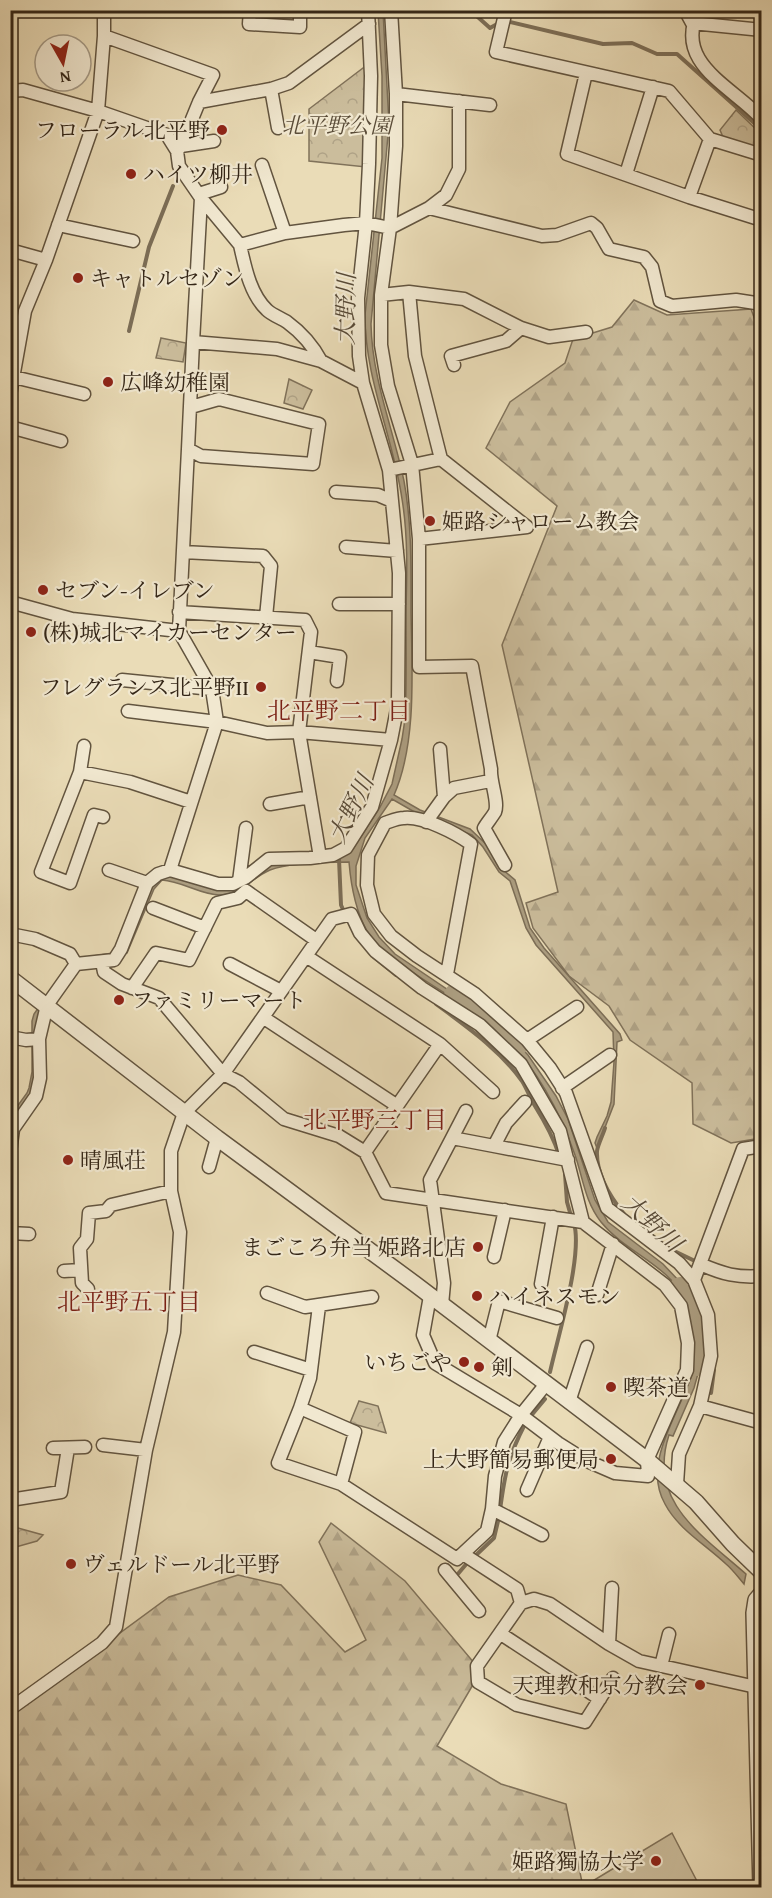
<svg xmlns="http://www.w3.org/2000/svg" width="772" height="1898" font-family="'Gentium Book Plus','Noto Serif JP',serif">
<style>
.forest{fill:url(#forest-firs);stroke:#80725a;stroke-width:1.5}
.park{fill:url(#park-crowns);stroke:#80725a;stroke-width:1.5}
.pitch{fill:#cbbd9c;stroke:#80725a;stroke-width:1.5}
.water{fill:#ac9e81;stroke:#7c6e57;stroke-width:1.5}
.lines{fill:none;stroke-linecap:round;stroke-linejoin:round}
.stream{stroke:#7c6e57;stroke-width:4}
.river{stroke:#ac9e81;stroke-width:22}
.minor-casing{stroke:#62543f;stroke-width:15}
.tertiary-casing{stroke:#62543f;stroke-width:18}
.minor{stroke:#f1e8d0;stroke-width:12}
.tertiary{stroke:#f1e8d0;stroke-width:15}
.poi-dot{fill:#8f2418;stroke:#f1e8d0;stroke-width:2}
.labels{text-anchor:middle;stroke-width:4.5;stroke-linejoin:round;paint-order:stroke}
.park-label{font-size:22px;font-style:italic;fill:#5a4c38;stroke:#f1e8d0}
.poi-label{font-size:22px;fill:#342617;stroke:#f1e8d0;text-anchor:start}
.water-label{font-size:24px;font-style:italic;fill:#584a37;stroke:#f1e8d0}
.neighbourhood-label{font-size:24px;fill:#7a1f14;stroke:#f1e8d0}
</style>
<defs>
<pattern id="forest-firs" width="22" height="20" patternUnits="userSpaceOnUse" patternTransform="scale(1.5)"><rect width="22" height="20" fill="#cbbd9c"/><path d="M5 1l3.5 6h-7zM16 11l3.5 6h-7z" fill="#afa286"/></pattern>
<pattern id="park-crowns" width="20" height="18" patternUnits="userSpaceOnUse" patternTransform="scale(1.5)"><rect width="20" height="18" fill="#cbbd9c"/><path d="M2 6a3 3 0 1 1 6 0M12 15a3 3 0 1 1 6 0" fill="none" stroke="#afa286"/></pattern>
</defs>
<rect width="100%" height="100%" fill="#eadcb7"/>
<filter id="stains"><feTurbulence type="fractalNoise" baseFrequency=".00333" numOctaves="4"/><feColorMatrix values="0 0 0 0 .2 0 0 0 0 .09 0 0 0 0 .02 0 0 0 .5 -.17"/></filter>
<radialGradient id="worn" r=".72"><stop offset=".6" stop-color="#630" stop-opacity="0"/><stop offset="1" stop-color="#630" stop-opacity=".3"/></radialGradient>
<path class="forest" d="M634,300L667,315L751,309L762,339L761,1138L731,1143L693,1124L692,1083L630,1040L609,1006L569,976L533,928L526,903L558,892L502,645L557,506L486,448L510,402L565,363L573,339L612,327Z
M331,1523L405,1581L481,1671L437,1746L501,1784L566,1804L583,1887H11L14,1879L10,1866V1714L169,1597L238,1575L281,1585L345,1652L366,1640L319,1542Z"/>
<path class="park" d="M367,65L366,167L309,161V109Z
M736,110L761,134V149L723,137L720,130Z
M161,338L186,343L183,362L156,358Z
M289,379L312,390L303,409L284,403Z
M359,1401L378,1406L386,1433L350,1423Z
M10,1527L11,1526L43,1535L37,1541L16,1547L11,1544Z"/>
<path class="pitch" d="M672,1833L700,1887H586V1885Z"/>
<path class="water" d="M378,11H383L389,124L371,324C372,379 393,428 404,481C412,524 411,569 411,613C412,669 417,743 394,795L420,810L470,829L487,845L502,869L515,880L530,928L544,948L620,1034L622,1040L617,1042L614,1104L597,1148L595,1143L597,1137L607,1116L611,1102L614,1062L613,1032L536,945L526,928L510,881L499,872L483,847L472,835L425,818L392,799L365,838L356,866V885L367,918L379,937L395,954L500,1025L528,1055L556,1096L568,1119L595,1200L608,1222L663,1264L680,1282L693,1302L702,1335L701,1363L694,1388L673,1436L669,1435C647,1502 702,1535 746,1574L744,1584C738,1577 733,1570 726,1564C706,1545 678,1529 665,1504C638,1457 691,1401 697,1354C699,1338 693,1316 686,1301C668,1264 626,1253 601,1222C585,1202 583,1178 575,1155C560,1112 539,1072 507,1039C479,1011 442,993 411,971C395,960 377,948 367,931C355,910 351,886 349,862C329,862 288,863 270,870C251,878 244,893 221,895C203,896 182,881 162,880L154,889L127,953L123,955L80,962L49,996L37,1081L11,1130V1115L27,1093L29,1088L32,1072V1021L34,1014L70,962L80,958L113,953L148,888L166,875L213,888L270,863L342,856L353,849L380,807L392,784L402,739L405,719C407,682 406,646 406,609C407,573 408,535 402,499C393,436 365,380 365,315L382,158V76Z"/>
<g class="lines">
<path class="stream" d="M470,10L490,28L499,23
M506,21L603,44L632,43L657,54H677L762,130
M129,331L149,247L173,186
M339,859L341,905L345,914
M374,957L396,975
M436,1004C467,1027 499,1049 522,1081C527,1089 530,1098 535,1106C545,1122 553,1136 559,1155
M605,1128C603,1135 598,1144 597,1151C596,1174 611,1198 624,1214
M565,1174L567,1202L571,1216
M668,1248L697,1262
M550,1372C558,1336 583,1256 574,1223
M711,1393L714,1370
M530,1417L545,1399
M500,1510C505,1473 508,1457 525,1424
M474,1557L494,1538L499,1517
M457,1575L468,1562"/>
<path class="river" d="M455,995L492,1017L518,1044
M680,1288L687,1296L701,1353L697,1365"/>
<g class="minor-casing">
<path id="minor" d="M250,10L249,24L300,27V10
M391,10L396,94V146L390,228L381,295V345L388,386L412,464L419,539V667L472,666L491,769C490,782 499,802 495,812C492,817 487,823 484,828L505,865
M506,10L496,52L669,91L710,139L762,155
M685,10L692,23L762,30
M699,10C672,63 732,86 762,119
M104,36L213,75L199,102L181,146L177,151
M586,73L567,154L689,197L762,220
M271,89L278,128
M10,91L23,90L98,111L167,135L177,151L179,166L201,198L240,245L285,233L344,225L366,223L390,228L429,208L542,236L557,235L591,223L597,228L609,249L644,257L652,267L660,301L672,306L736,300L762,304
M396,94L490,105
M199,102L271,89L289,83L369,24
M181,146L214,141
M262,165L285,233
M626,174L653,87
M199,194L221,187
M689,197L710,139
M201,198L193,342L277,349L321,361L363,383
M429,208L446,195L459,169V101
M58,225L133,241
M240,245C245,267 250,294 267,310C272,315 281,318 287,322C302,333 313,346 321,361
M10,250L46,260
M409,292L415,356L441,459L527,527L419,539
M381,295L409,292L464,299L521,328L549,337L586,332
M454,365L451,356L506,341L521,328
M14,377L84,394
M10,395L25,311L46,260L98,111L104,36V10
M191,407L219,399L319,424L313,464L201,456L188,449L193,342
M10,427L61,441
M389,470L441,459
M336,492L378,495L392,501
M346,547L397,551
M183,552L263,556L271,566L266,617
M10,602L72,619L179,631
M339,604H399
M179,612L305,620L311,632L299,732L391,740
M309,652L340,657L337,681
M122,680L212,689
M128,711L217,722L267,733L299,732L320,857
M84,746L80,772L41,872L70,883L94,815L103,817
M440,749L444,797
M80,772L130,782L191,802
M270,804L310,797
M426,822L444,797L454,788L490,781
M109,870L147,883
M170,870L217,722L212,689L179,631L188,449
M239,881L246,828
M153,908L205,928
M10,934L35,939L70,954L76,964
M306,956L440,1044L365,1152
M102,962L104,972L122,984L159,998L223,1074L239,1082L284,1119L339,1136L365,1152L386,1193L583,1222
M230,964L281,991
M447,974L471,844C456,833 423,816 404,818C398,818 391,821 385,823L368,855L367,885L374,914L391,936L417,956L475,994L527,1040L550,1068L566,1093L607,1208L679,1263L694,1280L708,1315L711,1356L700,1406L679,1454L677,1484
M132,988L156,953L189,960L217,903L238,898L246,891L316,940
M264,1018L396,1105
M10,1037L26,1040L39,1039
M527,1040L577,1007
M440,1044L493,1092
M562,1088L610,1055
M452,1138L466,1111
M494,1146L568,1160
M10,1152L13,1129L36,1096L40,1078L39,1039L47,1005L76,964L114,960L121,949L147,883L158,874L170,870L218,884H233L245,878L269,859L310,858L333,855L346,848L372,807L391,740L398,704L399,573L389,470L363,383L359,356L358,298L366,223L369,164L371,76L368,10
M209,1167L217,1138
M10,1233L29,1234
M494,1257L505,1210
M700,1264C723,1274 737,1278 762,1276
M64,1271L81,1270
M694,1280L743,1149L762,1146
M541,1284L553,1217
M88,1289L82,1283L80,1248L87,1239L89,1213L106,1211L111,1205L171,1191
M267,1293L305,1307L372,1297
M597,1295L613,1244
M442,1305L444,1283L430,1180L452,1138L494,1146L506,1123L525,1102
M489,1341L499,1301L557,1318
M254,1352L311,1370
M569,1402L587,1347
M700,1406L762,1423
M300,1408L310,1378L319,1306
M103,1445L146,1450
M53,1448L85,1447
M341,1484L355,1432L300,1408L278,1463L341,1484L457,1559L487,1531L492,1509L495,1476L504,1442L521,1415L546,1384
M527,1490L550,1437
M10,1500L61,1492L68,1448
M492,1509L542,1535
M463,1554L517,1589L521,1603
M445,1570L479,1611
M501,1634L600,1699
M609,1644L612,1588
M661,1666L669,1634
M613,1678L585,1722L517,1705L478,1682L477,1666L521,1603L534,1599L550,1604L609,1644L639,1661L756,1687
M10,1709L102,1643L116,1627L146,1450L174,1332L180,1232L171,1191V1151L184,1113L223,1074L332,919L351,914L360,933L375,951L422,988L480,1025L521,1064L560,1131L583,1222L665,1285L681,1306L688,1343L687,1370L647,1460L648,1476L615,1473L585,1460L558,1443L521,1415L435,1363L423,1335L430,1296"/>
</g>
<g class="tertiary-casing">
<path id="tertiary" d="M10,978L217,1138L415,1284L647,1460L696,1502L733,1544L762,1572
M761,1888L754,1613L756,1600L762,1593"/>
</g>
<use href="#minor" class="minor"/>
<use href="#tertiary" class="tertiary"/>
</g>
<g class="poi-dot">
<circle cx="222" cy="130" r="6"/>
<circle cx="131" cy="174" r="6"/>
<circle cx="78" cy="278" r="6"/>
<circle cx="108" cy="382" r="6"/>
<circle cx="430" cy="521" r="6"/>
<circle cx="43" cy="590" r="6"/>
<circle cx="31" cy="632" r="6"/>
<circle cx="261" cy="687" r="6"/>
<circle cx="119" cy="1000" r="6"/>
<circle cx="68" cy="1160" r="6"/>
<circle cx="478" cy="1247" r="6"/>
<circle cx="477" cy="1296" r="6"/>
<circle cx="464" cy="1362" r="6"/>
<circle cx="479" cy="1367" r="6"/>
<circle cx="611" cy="1387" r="6"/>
<circle cx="611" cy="1459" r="6"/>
<circle cx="71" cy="1564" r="6"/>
<circle cx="700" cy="1685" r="6"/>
<circle cx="656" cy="1861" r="6"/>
</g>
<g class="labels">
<g class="park-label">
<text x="337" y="133">北平野公園</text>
</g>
<g class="poi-label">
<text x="210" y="138" text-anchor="end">フローラル北平野</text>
<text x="143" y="182">ハイツ柳井</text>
<text x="90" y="286">キャトルセゾン</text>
<text x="120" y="390">広峰幼稚園</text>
<text x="442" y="529">姫路シャローム教会</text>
<text x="55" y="598">セブン-イレブン</text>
<text x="43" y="640">(株)城北マイカーセンター</text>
<text x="249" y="695" text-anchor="end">フレグランス北平野Ⅱ</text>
<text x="131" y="1008">ファミリーマート</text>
<text x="80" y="1168">晴風荘</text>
<text x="466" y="1255" text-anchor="end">まごころ弁当 姫路北店</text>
<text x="489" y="1304">ハイネスモン</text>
<text x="452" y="1370" text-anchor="end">いちごや</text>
<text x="491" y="1375">剣</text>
<text x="623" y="1395">喫茶道</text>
<text x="599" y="1467" text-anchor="end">上大野簡易郵便局</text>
<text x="83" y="1572">ヴェルドール北平野</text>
<text x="688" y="1693" text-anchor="end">天理教和京分教会</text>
<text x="644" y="1869" text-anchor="end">姫路獨協大学</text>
</g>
<g class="water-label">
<text transform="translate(346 309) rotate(-89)" y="8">大野川</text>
<text transform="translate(351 809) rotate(-64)" y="8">大野川</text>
<text transform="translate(652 1223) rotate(43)" y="8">大野川</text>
</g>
<g class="neighbourhood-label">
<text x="339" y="719">北平野二丁目</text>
<text x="375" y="1128">北平野三丁目</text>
<text x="129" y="1310">北平野五丁目</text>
</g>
</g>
<rect width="772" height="1898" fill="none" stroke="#eadcb7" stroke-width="36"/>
<rect x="12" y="12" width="748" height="1874" fill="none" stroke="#342617" stroke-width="3"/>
<rect x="18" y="18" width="736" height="1862" fill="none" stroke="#342617" stroke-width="1.5"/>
<g transform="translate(63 63) rotate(171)"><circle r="28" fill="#f1e8d0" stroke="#a59a86" stroke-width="1.5"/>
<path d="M0-4.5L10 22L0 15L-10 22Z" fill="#8f2418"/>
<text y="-9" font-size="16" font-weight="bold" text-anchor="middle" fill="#342617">N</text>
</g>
<rect width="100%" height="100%" filter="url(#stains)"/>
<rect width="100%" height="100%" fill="url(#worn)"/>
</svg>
